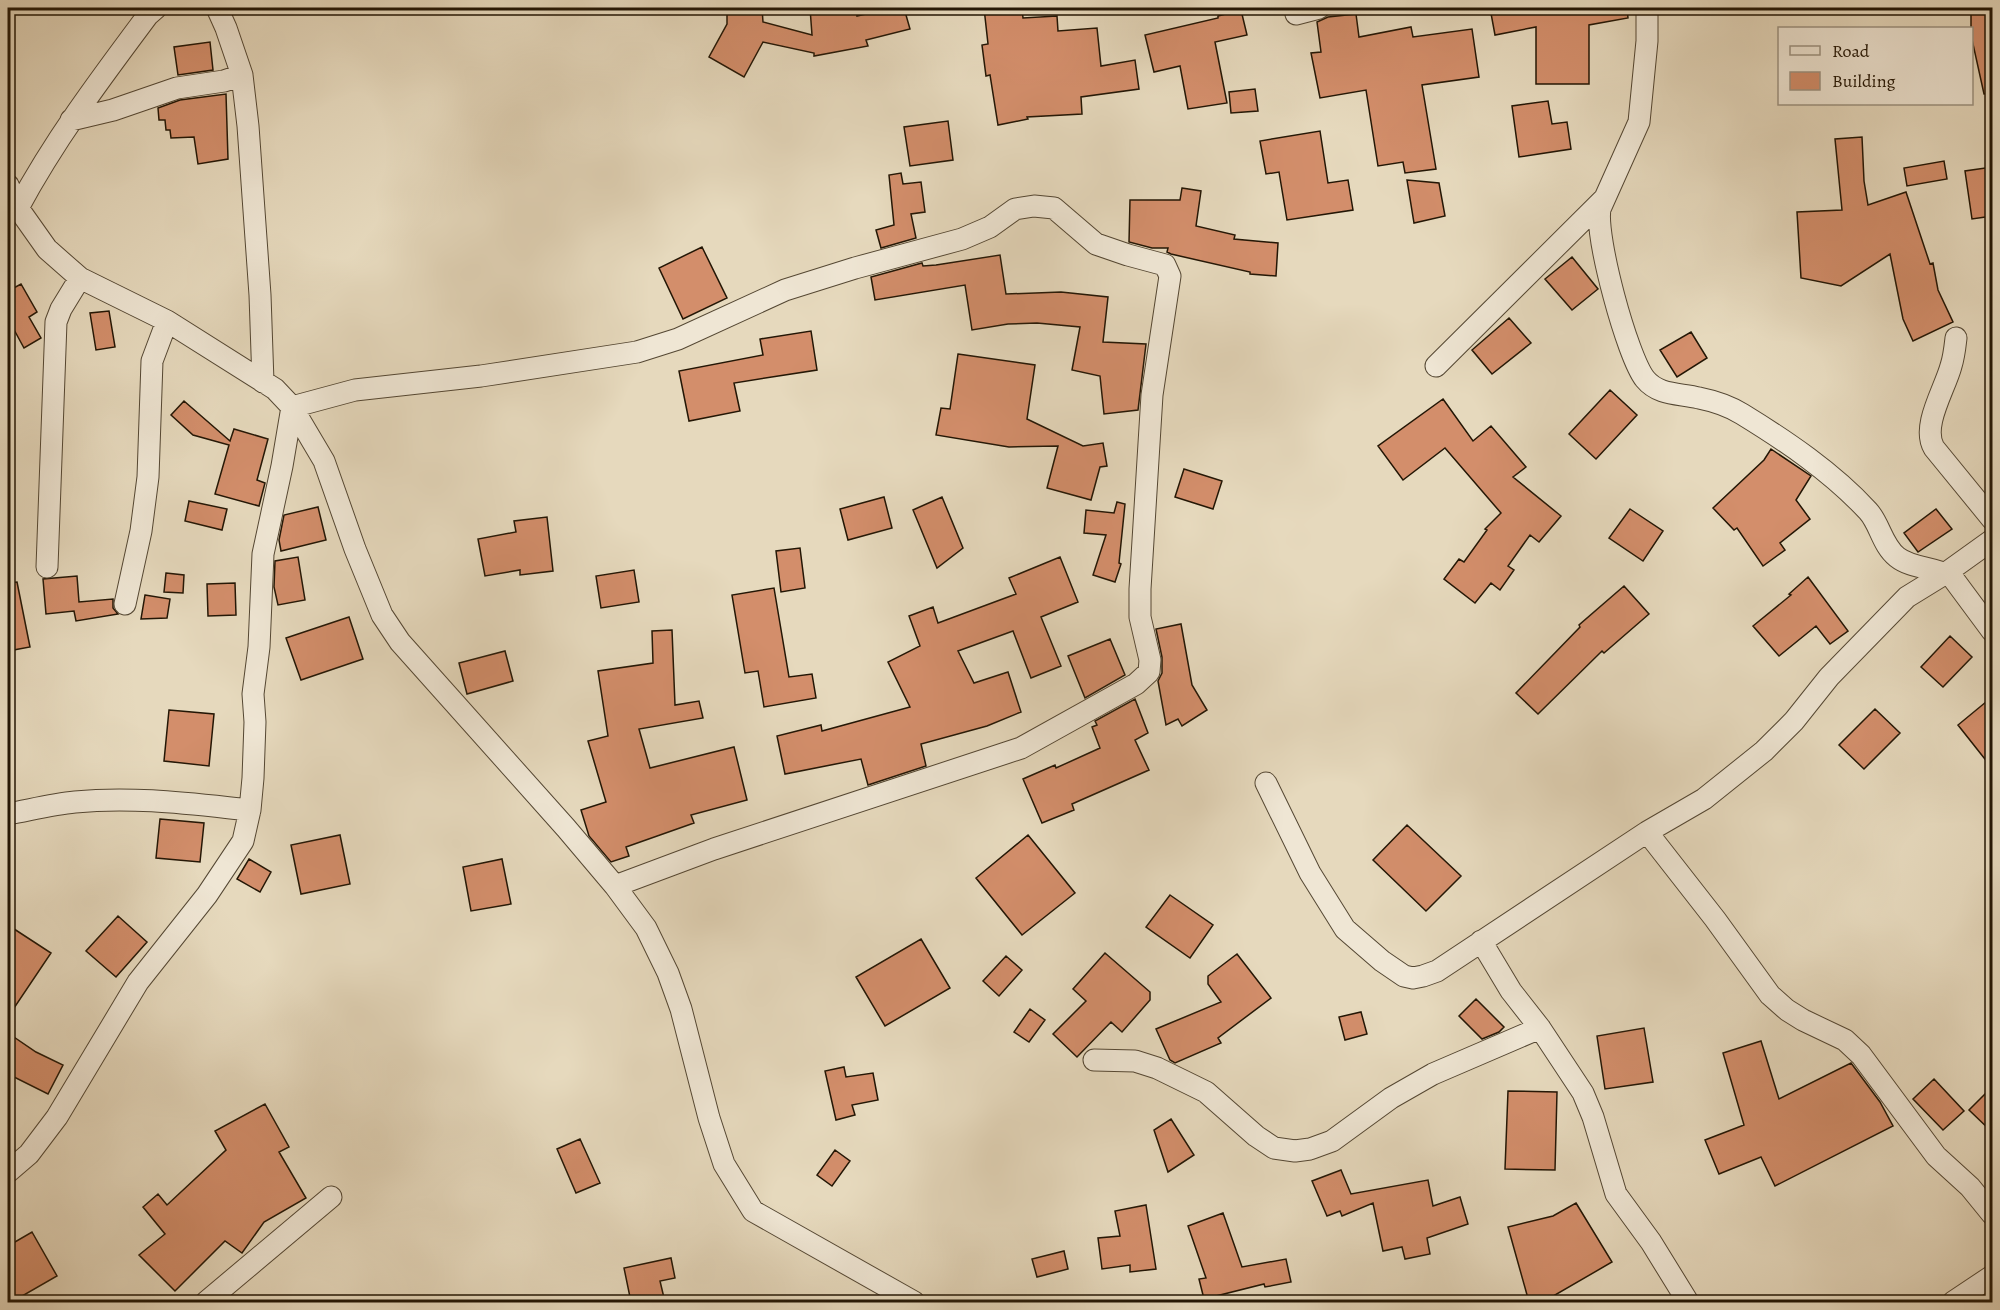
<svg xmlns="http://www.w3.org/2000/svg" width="2000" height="1310" font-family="Alegreya,serif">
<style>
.building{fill:#d38e6b;stroke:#231605;stroke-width:1.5}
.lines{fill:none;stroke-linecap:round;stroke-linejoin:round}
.street-casing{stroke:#544733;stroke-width:23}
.street{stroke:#efe6d4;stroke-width:21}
</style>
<rect width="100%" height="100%" fill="#e6d9bd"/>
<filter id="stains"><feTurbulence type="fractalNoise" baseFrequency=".00333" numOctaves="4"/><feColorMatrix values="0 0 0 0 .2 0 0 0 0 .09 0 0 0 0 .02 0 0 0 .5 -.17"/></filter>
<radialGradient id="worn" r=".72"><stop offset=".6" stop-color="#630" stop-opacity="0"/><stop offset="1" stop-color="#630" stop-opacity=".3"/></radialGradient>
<path class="building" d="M727,8H762L763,22L812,35L810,8H856L857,16L892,8H904L910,29L866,40L868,46L814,56V53L763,42L744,77L709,57L727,24Z
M984,8H1022L1023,18L1057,16L1058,31L1097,28L1101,66L1135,60L1139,89L1081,97L1082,114L1027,117L1028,119L998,125L990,75L986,76L982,45L988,44Z
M1490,8H1627L1628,18L1589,25V84H1536V27L1495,35Z
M1971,8H1989L1992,24V93L1984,94L1971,35Z
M1241,10L1247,35L1215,42L1227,103L1188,109L1180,66L1154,72L1145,35L1218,18V16Z
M1356,14L1359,37L1411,27L1413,37L1472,29L1479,77L1422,85L1436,169L1405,173L1403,162L1378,166L1366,90L1320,98L1311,53L1321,52L1317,22L1328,17Z
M210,42L213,70L178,75L174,47Z
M1255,89L1258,111L1231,113L1229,92Z
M226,94L228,159L198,164L194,137L171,138L170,130H166L165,120H159L158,108L180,100Z
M1548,101L1552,124L1567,122L1571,149L1519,157L1512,106Z
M948,121L953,160L910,166L904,127Z
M1320,131L1328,183L1348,180L1353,210L1287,220L1279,172L1266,174L1260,141Z
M1862,137L1864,181L1868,205L1906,192L1930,264L1933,263L1938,290L1953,322L1913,341L1903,319L1890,254L1841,286L1801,278L1797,212L1842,210L1835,139Z
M1944,161L1947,179L1907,186L1904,168Z
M1992,167V216L1972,219L1965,171Z
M901,173L903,184L921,182L925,212L911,214L916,238L881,248L876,230L894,225L889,175Z
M1407,180L1439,183L1445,216L1414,223Z
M1182,188L1201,191L1196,226L1235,235L1234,239L1278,243L1276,276L1250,274V272L1171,254L1167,252L1168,248H1152L1129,242L1130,200H1180Z
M702,247L727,298L683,319L659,268Z
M1000,255L1006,294L1061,292L1108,297L1103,342L1146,344L1138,410L1104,414L1100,376L1072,370L1080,327L1037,323L1008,324L972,330L965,285L875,300L871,277L922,263L923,266L936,265Z
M1572,257L1598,289L1572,310L1545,279Z
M8,280L12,289L21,284L37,312L29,317L41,338L24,348L12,326L8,329Z
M109,311L115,347L96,350L90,313Z
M1509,318L1531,343L1492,374L1472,350Z
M811,331L817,370L734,383L740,411L689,421L679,371L763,355L760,339Z
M1691,332L1707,358L1677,377L1660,350Z
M958,354L1035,365L1027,419L1083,446L1103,443L1107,466L1100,467L1091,500L1047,488L1058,446L1009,447L936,435L941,408L950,409Z
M1610,390L1637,415L1596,459L1569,434Z
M1443,399L1473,441L1491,426L1526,467L1513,477L1561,516L1539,542L1530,535L1508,566L1514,570L1500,590L1491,583L1475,603L1444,579L1459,559L1464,562L1487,530L1485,529L1501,513L1445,448L1403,480L1378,446Z
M184,401L230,441L234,429L268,439L257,480L265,483L259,506L215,494L229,445L193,435L171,415Z
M1771,449L1811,476L1796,500L1810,519L1780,543L1785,550L1763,566L1737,528L1734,530L1713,508L1764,460Z
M1184,469L1222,481L1213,509L1175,497Z
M884,497L892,528L848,540L840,509Z
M942,497L963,548L937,568L913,510Z
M189,501L227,509L222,530L185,521Z
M1117,502L1125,504L1119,563L1121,564L1115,582L1093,575L1106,535L1084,533L1086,510L1114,513Z
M318,507L326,540L281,551L279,540L284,515Z
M1630,509L1663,531L1643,561L1609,538Z
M1936,509L1952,529L1918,552L1904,533Z
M547,517L553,571L520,575V570L485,576L478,539L516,532L514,521Z
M800,548L805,588L781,592L776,551Z
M298,557L305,600L278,605L274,587L275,561Z
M1060,557L1078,602L1041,617L1061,666L1031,678L1013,631L958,651L974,683L1008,672L1021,712L987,726L921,744L926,766L868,785L861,759L785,774L777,736L821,725L822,731L910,707L888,662L920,646L909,616L933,607L938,623L1016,594L1009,578Z
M634,570L639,602L601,608L596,576Z
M166,573L184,575L183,593L164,592Z
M77,576L79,602L113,599V608L118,614L76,621L74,611L46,614L43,579Z
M1808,577L1848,631L1830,644L1816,626L1779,656L1753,626L1791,595L1789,594Z
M17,582L30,647L8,651V583Z
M235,583L236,615L208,616L207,584Z
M1624,586L1649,614L1604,653L1602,651L1538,714L1516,693L1580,627L1579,625Z
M774,588L789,677L812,674L816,698L764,707L758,671L745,673L732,595Z
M145,595L170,599L167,618L141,619Z
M349,617L363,659L301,680L286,638Z
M1181,624L1192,685L1207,710L1182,726L1178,719L1166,725L1158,681L1162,673V657L1156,629Z
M672,630L675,705L699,701L703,718L639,729L650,768L734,747L747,800L691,815L694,823L626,847L629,856L611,862L589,836L581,810L606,802L588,741L608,736L598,671L653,663L652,631Z
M1950,636L1972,657L1943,687L1921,667Z
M1110,639L1125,675L1085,698L1068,656Z
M505,651L513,681L467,694L459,663Z
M1992,697V768L1958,725Z
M1135,699L1148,733L1135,740L1149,770L1072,804L1074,810L1042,823L1023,779L1055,765L1056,768L1100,748L1092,727L1097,725L1095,721Z
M1875,709L1900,733L1864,769L1839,745Z
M169,710L214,714L209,766L164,761Z
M160,819L204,823L200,862L156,858Z
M1407,825L1461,876L1426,911L1373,860Z
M340,835L350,884L301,894L291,845Z
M1028,835L1075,893L1022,935L976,878Z
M249,859L271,872L260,892L237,879Z
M502,859L511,904L471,911L463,867Z
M1170,895L1213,925L1190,958L1146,927Z
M118,916L147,942L116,977L86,951Z
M8,925L51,953L8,1017Z
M921,939L950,988L885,1026L856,977Z
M1105,953L1150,992V1000L1122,1032L1111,1022L1077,1057L1053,1034L1086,1001L1073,989Z
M1237,954L1271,998L1218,1038L1221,1043L1175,1063L1170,1060L1156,1029L1221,1002L1208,984V976Z
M1006,956L1022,970L999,996L983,981Z
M1476,999L1504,1027L1499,1032L1482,1039L1459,1016Z
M1030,1009L1045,1020L1029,1042L1014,1032Z
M1361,1012L1367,1034L1345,1040L1339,1017Z
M1644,1028L1653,1082L1605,1089L1597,1036Z
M8,1033L36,1052L63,1065L48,1094L8,1074Z
M1761,1041L1779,1099L1851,1063L1880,1102L1893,1126L1775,1186L1761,1157L1719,1174L1705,1140L1744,1125L1723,1053Z
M844,1067L846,1077L873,1073L878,1100L852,1105L855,1115L836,1120L825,1071Z
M1934,1079L1964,1111L1943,1130L1913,1099Z
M1992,1087V1132L1969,1110Z
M1508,1091L1557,1092L1555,1170L1505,1169Z
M265,1104L289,1147L279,1152L306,1198L264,1222L242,1253L225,1241L175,1291L139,1255L165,1234L143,1207L158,1194L167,1205L226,1150L215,1131Z
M1171,1119L1194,1155L1168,1172L1154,1130Z
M580,1139L600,1183L576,1193L557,1149Z
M835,1150L850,1161L832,1186L817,1175Z
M1341,1170L1351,1194L1428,1180L1433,1206L1460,1197L1468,1224L1427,1238L1430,1254L1405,1259L1402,1247L1383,1251L1373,1203L1342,1216L1340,1211L1327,1216L1312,1181Z
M1576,1203L1612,1262L1543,1302H1529L1508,1227L1553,1216Z
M1146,1205L1156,1269L1130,1272V1265L1102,1269L1098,1238L1120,1236L1115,1211Z
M1223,1213L1242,1267L1286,1259L1291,1282L1265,1287L1264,1284L1204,1299L1199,1279L1206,1278L1188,1226Z
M32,1232L57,1276L17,1299L8,1283V1246Z
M1064,1251L1068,1269L1037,1277L1032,1259Z
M671,1258L675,1278L660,1281L665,1302H631L624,1268Z"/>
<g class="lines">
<g class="street-casing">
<path id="street" d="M217,8L226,28L242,75L248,126L260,295L263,382
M1647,8V41L1639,122L1600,209C1595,237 1627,356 1645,379C1659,396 1680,393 1699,398C1714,401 1729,406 1742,414C1786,441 1832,472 1868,511C1880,524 1882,545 1897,557C1912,569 1935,567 1952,577L1992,631
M1296,14L1319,8
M71,120L113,110L177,88L224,81L242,75
M8,185L18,208L47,249L80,278L167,321L275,389L292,407L324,461L355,549L382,615L400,642L566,828L615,886L646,928L668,973L681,1009L709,1118L724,1164L753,1211L914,1302
M18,208C55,139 101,78 148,15L156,8
M1956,338C1955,347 1954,357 1951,366C1945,389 1921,426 1934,448L1992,519
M1436,366L1604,199
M47,567L56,322L61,309L80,278
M125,604L141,531L148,477L152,361L167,321
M1266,783L1310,873L1345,929L1382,961L1404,976L1413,978L1423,976L1437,971L1647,832L1704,799L1764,751L1794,721L1829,677L1907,597L1946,573L1992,540
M8,814C30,810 53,804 75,802C134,796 192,804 250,810
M1647,832L1715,919L1770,995L1787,1010L1803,1020L1845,1040L1861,1055L1936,1156L1970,1187L1992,1214
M1481,941L1511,991L1540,1028L1583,1093L1593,1117L1616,1194L1651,1242L1688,1302
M1094,1060L1135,1061L1157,1068L1206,1092L1256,1136L1274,1148L1295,1151L1310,1149L1332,1141L1391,1098L1433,1074L1540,1028
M8,1172L29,1154L57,1117L138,982L207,895L243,841L250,810L253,778L255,722L253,694L259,647L263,554L282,466L292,407L355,390L481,376L637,352L678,339L785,290L855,268L962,239L990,227L1015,209L1034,206L1054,208L1096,244L1128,255L1165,265L1170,276L1152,395L1140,589V617L1150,660L1149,672L1136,684L1021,748L714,849L615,886
M206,1302L331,1197
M1953,1302L1992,1276"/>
</g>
<use href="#street" class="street"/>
</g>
<rect width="2000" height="1310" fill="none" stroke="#e6d9bd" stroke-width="30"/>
<rect x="9" y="9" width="1982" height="1292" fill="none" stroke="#231605" stroke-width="3"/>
<rect x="15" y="15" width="1970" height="1280" fill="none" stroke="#231605" stroke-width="1.5"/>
<rect x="1778" y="27" width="195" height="78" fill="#efe6d4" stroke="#9d9381" stroke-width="1.5"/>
<rect x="1790" y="46" width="30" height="9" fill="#efe6d4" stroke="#9d9381" stroke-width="1.5"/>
<text x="1832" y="57" font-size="18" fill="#231605">Road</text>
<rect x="1790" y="72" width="30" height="18" fill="#d38e6b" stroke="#9d9381" stroke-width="1.5"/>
<text x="1832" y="87" font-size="18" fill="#231605">Building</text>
<rect width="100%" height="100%" filter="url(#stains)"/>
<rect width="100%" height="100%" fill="url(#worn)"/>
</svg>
